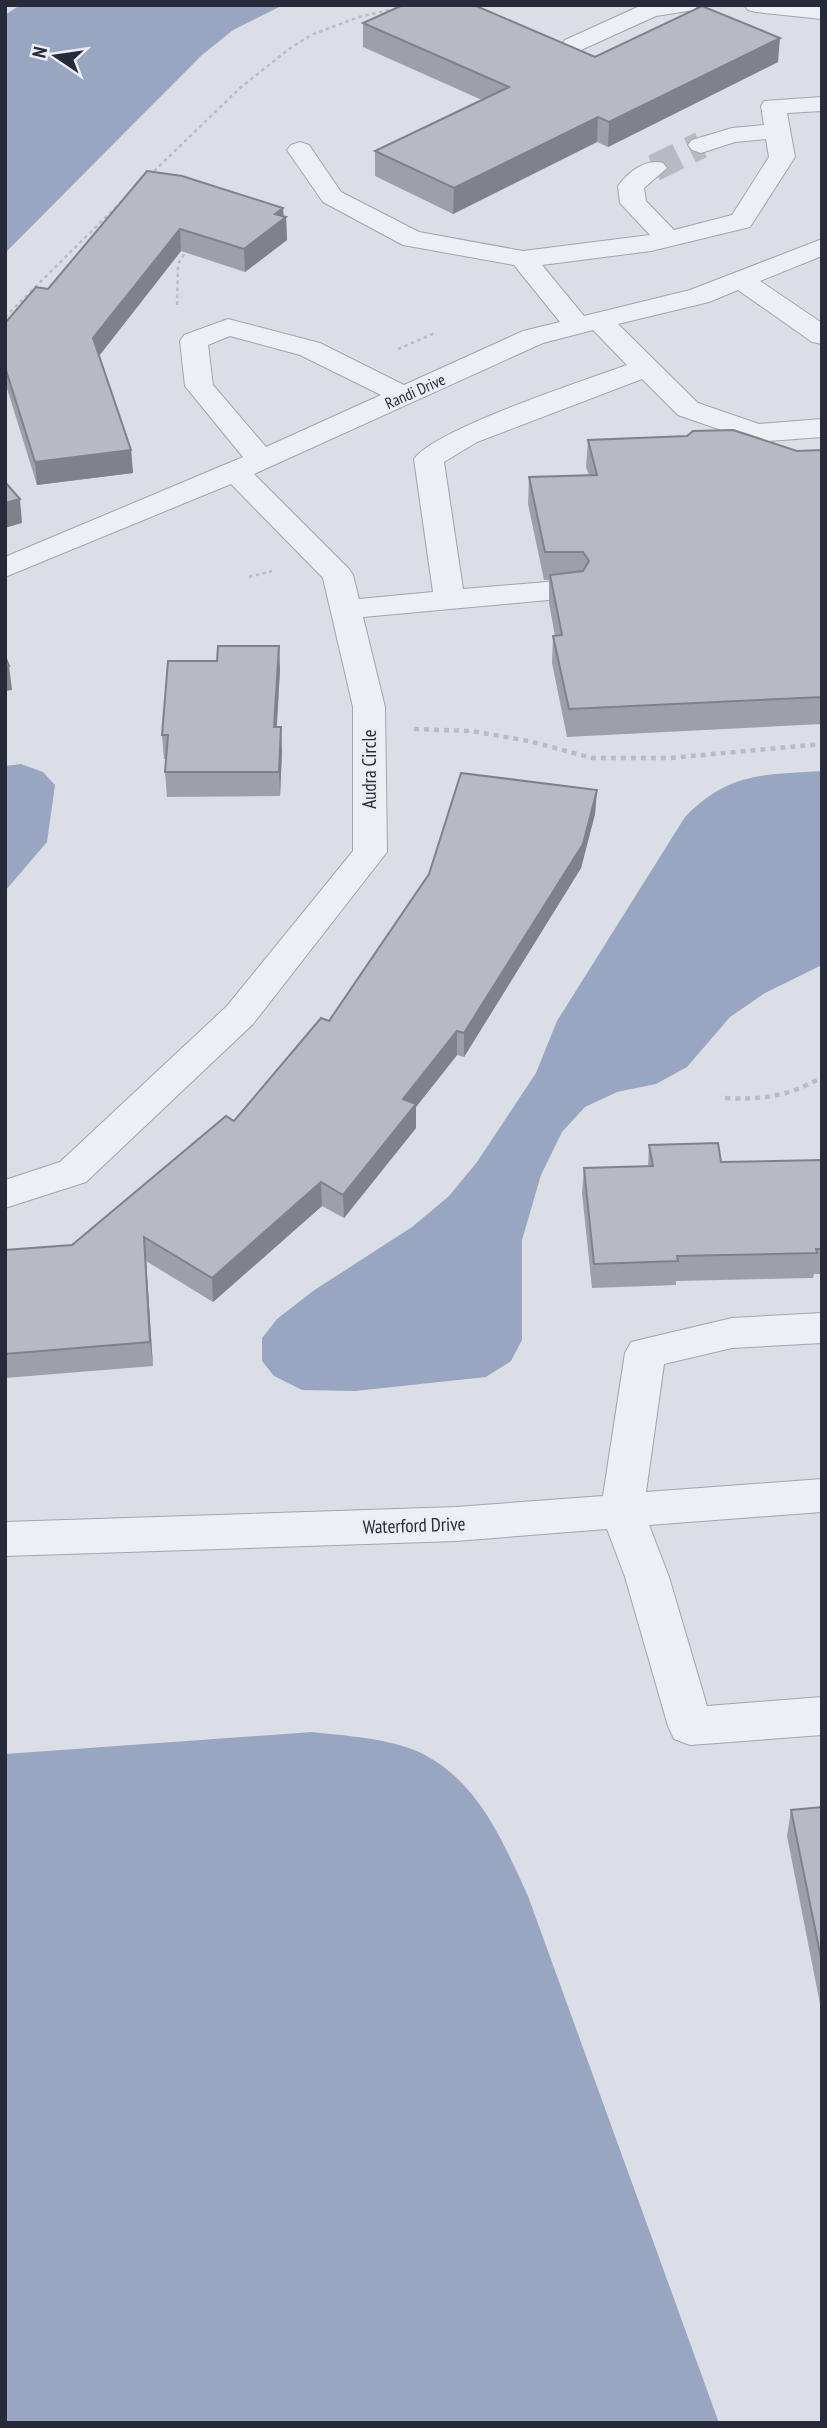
<svg xmlns="http://www.w3.org/2000/svg" width="827" height="2428" font-family="'PT Sans Narrow',sans-serif">
<style>
.water{fill:#99a6c2}
.lines{fill:none;stroke-linecap:round;stroke-linejoin:round}
.minor-tunnel{stroke:#b8bac3;stroke-width:27;stroke-dasharray:27 13;stroke-linecap:butt}
.minor-casing{stroke:#a2a4ae;stroke-width:2}
.path-far1{stroke:#babcc4;stroke-width:2.5;stroke-dasharray:3.5 3.5;stroke-linecap:butt}
.path{stroke:#babcc4;stroke-width:4.5;stroke-dasharray:5 5;stroke-linecap:butt}
.minor{fill:#eeeff4;fill-rule:evenodd}
.wall{fill:#9d9fa9}
.shaded-wall{fill:#808289}
.building{fill:#b7b9c4;stroke:#808289;stroke-width:2}
.labels{text-anchor:middle;stroke-width:5;stroke-linejoin:round;paint-order:stroke}
.far-street-label{font-size:16px;fill:#272a3a;stroke:#ebedf3}
.street-label{font-size:19px;fill:#272a3a;stroke:#ebedf3}
</style>
<rect width="100%" height="100%" fill="#dcdee5"/>
<path class="water" d="M20,5H283L233,30L202,55L5,253V15Z
M21,764L43,772L55,785L47,842L5,891V766Z
M822,771V965L765,993L730,1017L687,1067L656,1084L617,1092L585,1107L562,1132L541,1175L522,1240V1340L511,1361L486,1377L355,1391L302,1390L274,1376L262,1361V1338L277,1319L313,1291L412,1227L449,1196L477,1162L536,1073L557,1021L685,817C729,772 762,775 822,771Z
M312,1732C347,1736 387,1738 419,1752C478,1780 502,1840 528,1896L719,2423H5V1754Z"/>
<g class="lines">
<path class="minor-tunnel" d="M654,168L701,145"/>
<g class="minor-casing">
<path id="minor" d="M642,5H698L694,10L656,16L581,50H565L561,45L565,40Z
M744,5H822V19L756,12L748,10Z
M822,97V111L787,113L795,157L750,227L651,251L542,265L584,316L690,290L822,239V256L760,281L822,323V344L812,342L738,290L709,302L618,324L698,403L759,424L822,419V437L757,442L747,439L678,415L642,379L477,442L444,462L463,589L570,580L581,582L585,589L581,596L570,598L363,617L385,707L387,852L253,1024L86,1182L5,1208V1180L60,1162L227,1006L353,851V707L323,578L231,484L5,577V557L243,457L185,386L180,341L184,335L228,319L320,343L404,385L523,331L560,322L514,265L403,245L323,202L287,150L291,145L300,142L309,145L341,192L419,232L523,251L650,235L620,203L618,186C628,172 646,158 663,163L667,168L644,188L646,201L674,230L732,215L769,157L766,139L735,142L701,153L692,150L688,145L692,140L732,128L764,125L761,106L764,101ZM593,330L627,365C586,380 435,429 414,459L433,592L359,599L353,575L349,569L254,474L543,343ZM230,336L300,355L381,395L266,447L213,385L208,345Z
M822,1313V1343L732,1348L664,1364L646,1492L822,1479V1512L649,1525L669,1577L707,1706L822,1697V1735L690,1745L674,1739L668,1726L625,1577L607,1529L456,1541L5,1556V1522L456,1507L603,1496L625,1353L631,1342L732,1318Z"/>
</g>
<path class="path-far1" d="M149,176L240,88L289,49L311,35L359,17L398,8
M177,305L178,264L187,250
M5,317L124,199
M398,349L435,333
M249,577L272,571"/>
<path class="path" d="M414,729L471,731L529,741L592,758H670L822,744
M725,1098C762,1100 790,1096 822,1077"/>
<use href="#minor" class="minor"/>
</g>
<path class="wall" d="M363,23L595,57L778,62L608,147L597,142L453,214L375,176V151L482,100L363,47Z
M147,171L286,217L287,240L245,272L181,251L99,356L131,450L133,473L37,485L5,382V323L48,289Z
M588,440L797,451L822,450V724L567,737L552,663L553,636H555L549,603V580H544L528,504L529,477L589,475L586,467Z
M280,669L277,727L282,751L280,796L167,797L165,772L166,759H164L162,735Z
M597,790L595,814L581,868L464,1057L457,1055L416,1107V1128L344,1218L322,1206L213,1302L146,1261L153,1366L5,1378V1250L72,1245L234,1121L329,1021Z
M649,1145L721,1162L822,1160V1274H814L813,1278L676,1281V1285L592,1288L582,1193L584,1168L648,1166Z
M822,1807V2014L787,1836L791,1810Z"/>
<path class="shaded-wall" d="M780,38L778,62L608,147L609,122Z
M598,117L597,142L453,214L454,188Z
M283,208L284,219L286,217L287,240L245,272L244,249L275,214Z
M180,229L181,251L95,361L93,338Z
M131,450L133,473L37,485L35,462Z
M20,499L22,523L5,528V503Z
M279,646L280,669L275,751L274,727Z
M5,666H9L12,690L5,691Z
M281,727L282,751L280,796L279,772Z
M597,790L595,814L581,868L464,1057V1033Z
M457,1031V1055L416,1107V1128L344,1218L343,1195L403,1099Z
M321,1182L322,1206L213,1302L212,1278Z
M144,1237L146,1261L153,1366L150,1342Z"/>
<path class="building" d="M403,5H474L595,57L702,6L780,38L609,122L598,117L454,188L375,151L509,87L363,23Z
M147,171L182,176L283,208L275,214L286,217L244,249L180,229L93,338L131,450L35,462L5,367V323L36,287L48,289Z
M733,430L797,451L822,450V697L569,709L553,636L562,635L550,575L583,571L589,561L583,552H545L529,477L597,475L588,440L687,436L693,431Z
M5,482L20,499L5,503Z
M218,646H279L274,727H281L279,772H165L168,735H162L168,661H217Z
M5,656L9,666H5Z
M461,773L597,790L583,844L464,1033L457,1031L403,1099L416,1104L343,1195L321,1182L212,1278L144,1237L150,1342L5,1354V1250L72,1245L226,1116L234,1121L321,1018L329,1021L429,874Z
M718,1143L721,1162L822,1160V1249H816L817,1253L677,1256L678,1261L594,1264L584,1168L653,1166L649,1145Z
M822,1807V1963L791,1810Z"/>
<g class="labels">
<g class="far-street-label">
<text transform="translate(415 391) rotate(-24)" y="6">Randi Drive</text>
</g>
<g class="street-label">
<text transform="translate(369 769) rotate(-90)" y="7">Audra Circle</text>
<text transform="translate(414 1525) rotate(-2)" y="7">Waterford Drive</text>
</g>
</g>
<rect width="827" height="2428" fill="none" stroke="#272a3a" stroke-width="14"/>
<g transform="translate(56 56) rotate(283)" stroke="#ebedf3" stroke-width="5" paint-order="stroke">
<path d="M0-5L12 26L0 18L-12 26Z" fill="#272a3a"/>
<text y="-10" font-size="19" font-weight="bold" text-anchor="middle" fill="#272a3a">N</text>
</g>
</svg>
